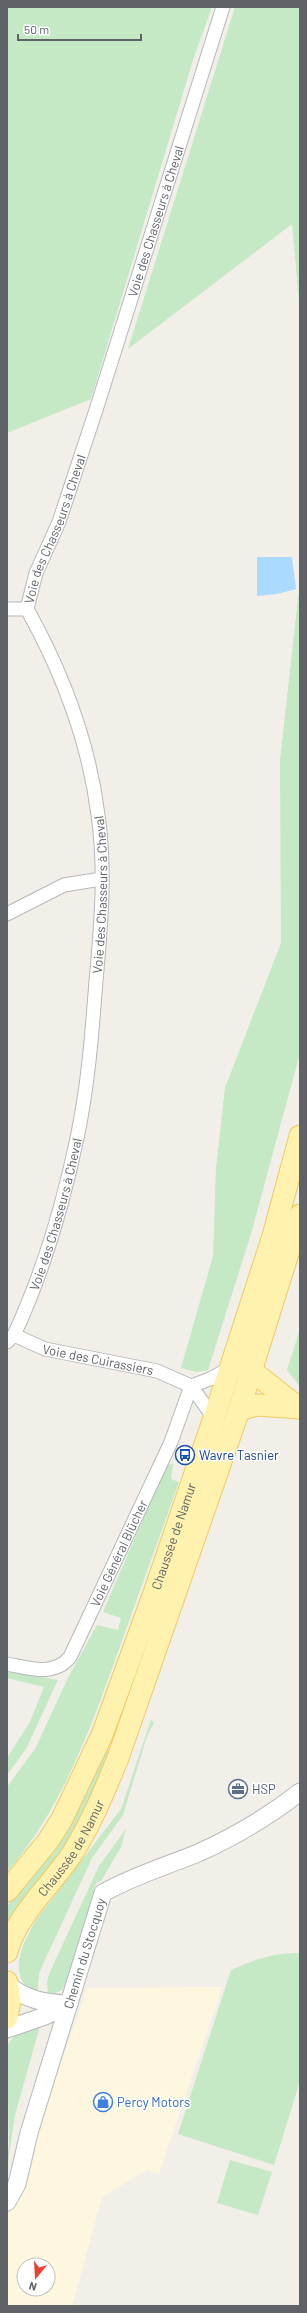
<svg xmlns="http://www.w3.org/2000/svg" width="307" height="2313" font-family="Barlow,sans-serif">
<style>
.commercial{fill:#fef7e0;fill-rule:evenodd}
.green{fill:#c5e8c5}
.water{fill:#aadaff}
.lines{fill:none;stroke-linecap:round;stroke-linejoin:round}
.minor-casing{stroke:#b5b8bc;stroke-width:15}
.tertiary-casing{stroke:#b5b8bc;stroke-width:19}
.primary-casing{stroke:#f2c960;stroke-width:23}
.minor{stroke:#fff;stroke-width:13}
.tertiary{stroke:#fff;stroke-width:17}
.primary{stroke:#fff2af;stroke-width:21}
.labels{text-anchor:middle;stroke-width:3;stroke-linejoin:round;paint-order:stroke}
.street-label{font-size:13px;fill:#5f6368;stroke:#fff}
.transit-label{font-size:13px;fill:#164399;stroke:#fff;text-anchor:start}
.service-label{font-size:13px;fill:#4e5e75;stroke:#fff;text-anchor:start}
.shop-label{font-size:13px;fill:#366cbe;stroke:#fff;text-anchor:start}
</style>
<rect width="100%" height="100%" fill="#f1efe8"/>
<path class="commercial" d="M222,1987L159,2174L147,2170L102,2197L72,2306H7V2193L16,2194L87,1988ZM24,2265H48V2289H24Z"/>
<path class="green" d="M7,7H212L193,60L91,399L7,433Z
M235,7H300V312L292,224L128,349Z
M300,580V1053L251,1234L208,1370L197,1372L181,1368L213,1256L216,1169L225,1088L281,943L280,761Z
M300,1329V1387L287,1370Z
M173,1464L171,1479L179,1482C159,1539 138,1595 118,1652C90,1730 62,1808 7,1872V1787L35,1749L67,1680L97,1625L118,1630L121,1618L103,1612L164,1470L168,1465Z
M7,1671L58,1680L26,1749L7,1775V1758L30,1722L44,1687L7,1678Z
M151,1720L154,1723L147,1736L123,1815L92,1858L39,1973L37,1996C6,1977 21,1946 36,1920L121,1809Z
M105,1748L109,1750L91,1798L73,1833L7,1927V1906L54,1852L86,1795Z
M126,1829L121,1847L101,1881L96,1883L66,1984L62,1990L48,1996L47,1981L50,1972L99,1866Z
M300,1953V2081L274,2165L178,2134L231,1970C254,1959 275,1953 300,1953Z
M40,2026L15,2115L7,2169L9,2144L7,2045L18,2032Z
M230,2160L272,2172L258,2215L217,2203Z"/>
<path class="water" d="M257,557H292L296,589L277,594L257,596Z"/>
<g class="lines">
<g class="minor-casing">
<g id="minor">
<path d="M7,609H27"/>
<path d="M7,914L64,885L101,879"/>
<path id="s1" d="M14,1335C43,1273 63,1205 77,1138C88,1087 92,1033 96,981C101,926 106,869 98,815C89,742 62,672 27,609L36,573L59,522L96,410L223,7"/>
<path id="s2" d="M7,1342L14,1335L45,1349L157,1371L191,1386L214,1418"/>
<path d="M191,1386L210,1379L230,1368"/>
<path id="s3" d="M7,1664C28,1668 54,1677 70,1657L171,1442L191,1386"/>
</g>
</g>
<g class="tertiary-casing">
<g id="tertiary">
<path d="M8,1985C27,2000 44,2003 67,2004"/>
<path d="M7,2029L45,2016L69,2004"/>
<path id="s4" d="M7,2202L17,2184L29,2133L103,1893C133,1876 166,1866 198,1853C234,1837 269,1816 300,1792"/>
</g>
</g>
<g class="primary-casing">
<g id="primary">
<path d="M252,1371L299,1408"/>
<path d="M239,1410L257,1405L300,1408"/>
<path id="s5" d="M7,1891L48,1841L62,1819L102,1735L154,1593L214,1418L273,1236L300,1136"/>
<path id="s6" d="M7,1952C15,1917 52,1884 72,1854C91,1824 105,1790 118,1758L239,1410L300,1215"/>
<path d="M7,1982L10,2001L7,2018"/>
</g>
</g>
<use href="#minor" class="minor"/>
<use href="#tertiary" class="tertiary"/>
<use href="#primary" class="primary"/>
</g>
<defs>
<g id="bus-ring" transform="scale(1)"><circle r="9.5" fill="#fff" stroke="#1a4fb4" stroke-width="1.5"/><path d="M-5-6H5V4H4V6H2V4H-2V6H-4V4H-5ZM-3.5-4V0h7V-4ZM-3.5 1.2v1.5H-2V1.2ZM2 1.2v1.5H3.5V1.2Z" fill="#1a4fb4"/></g>
<g id="office-ring" transform="scale(1)"><circle r="9.5" fill="#fff" stroke="#5c6f8a" stroke-width="1.5"/><path d="M-6-3h4V-5.5h4V-3h4V5H-6ZM-1-4.5V-3h2v-1.5ZM-6 0V1H6V0Z" fill="#5c6f8a"/></g>
<g id="shop-ring" transform="scale(1)"><circle r="9.5" fill="#fff" stroke="#3f7fe0" stroke-width="1.5"/><path d="M-5-2.5h2.3a2.7 3.5 0 0 1 5.4 0H5L5.5 6h-11ZM-1.5-2.5h3a1.5 2.3 0 0 0-3 0Z" fill="#3f7fe0"/></g>
</defs>
<g fill-rule="evenodd">
<use href="#bus-ring" x="185" y="1455"/>
<use href="#office-ring" x="238" y="1789"/>
<use href="#shop-ring" x="103" y="2102"/>
</g>
<g class="labels">
<g class="street-label">
<text dy="5" stroke="none"><textPath href="#s1" startOffset="1160">Voie des Chasseurs à Cheval</textPath></text>
<text dy="5" stroke="none"><textPath href="#s1" startOffset="836">Voie des Chasseurs à Cheval</textPath></text>
<text dy="5" stroke="none"><textPath href="#s1" startOffset="452">Voie des Chasseurs à Cheval</textPath></text>
<text dy="5" stroke="none"><textPath href="#s1" startOffset="128">Voie des Chasseurs à Cheval</textPath></text>
<text dy="5" stroke="none"><textPath href="#s2" startOffset="98">Voie des Cuirassiers</textPath></text>
<text dy="5" stroke="none"><textPath href="#s5" startOffset="395">Chaussée de Namur</textPath></text>
<text dy="5" stroke="none"><textPath href="#s3" startOffset="182">Voie Général Blücher</textPath></text>
<text dy="5" stroke="none"><textPath href="#s6" startOffset="123">Chaussée de Namur</textPath></text>
<text dy="5" stroke="none"><textPath href="#s4" startOffset="261">Chemin du Stocquoy</textPath></text>
</g>
<g class="transit-label">
<text x="199" y="1460">Wavre Tasnier</text>
</g>
<g class="service-label">
<text x="252" y="1794">HSP</text>
</g>
<g class="shop-label">
<text x="117" y="2107">Percy Motors</text>
</g>
</g>
<rect width="307" height="2313" fill="none" stroke="#5f6368" stroke-width="16"/>
<g transform="translate(36 2277) rotate(198)"><circle r="19" fill="#ffffff" stroke="#bfc1c3"/>
<path d="M0-3L7 15L0 10L-7 15Z" fill="#ea4335"/>
<text y="-6" font-size="11" font-weight="bold" text-anchor="middle" fill="#5f6368">N</text>
</g>
<path d="M18 34v6h123v-6" fill="none" stroke="#5f6368" stroke-width="2"/>
<text x="24" y="34" font-size="12" fill="#5f6368" stroke="#ffffff" stroke-width="3" paint-order="stroke">50 m</text>
</svg>
